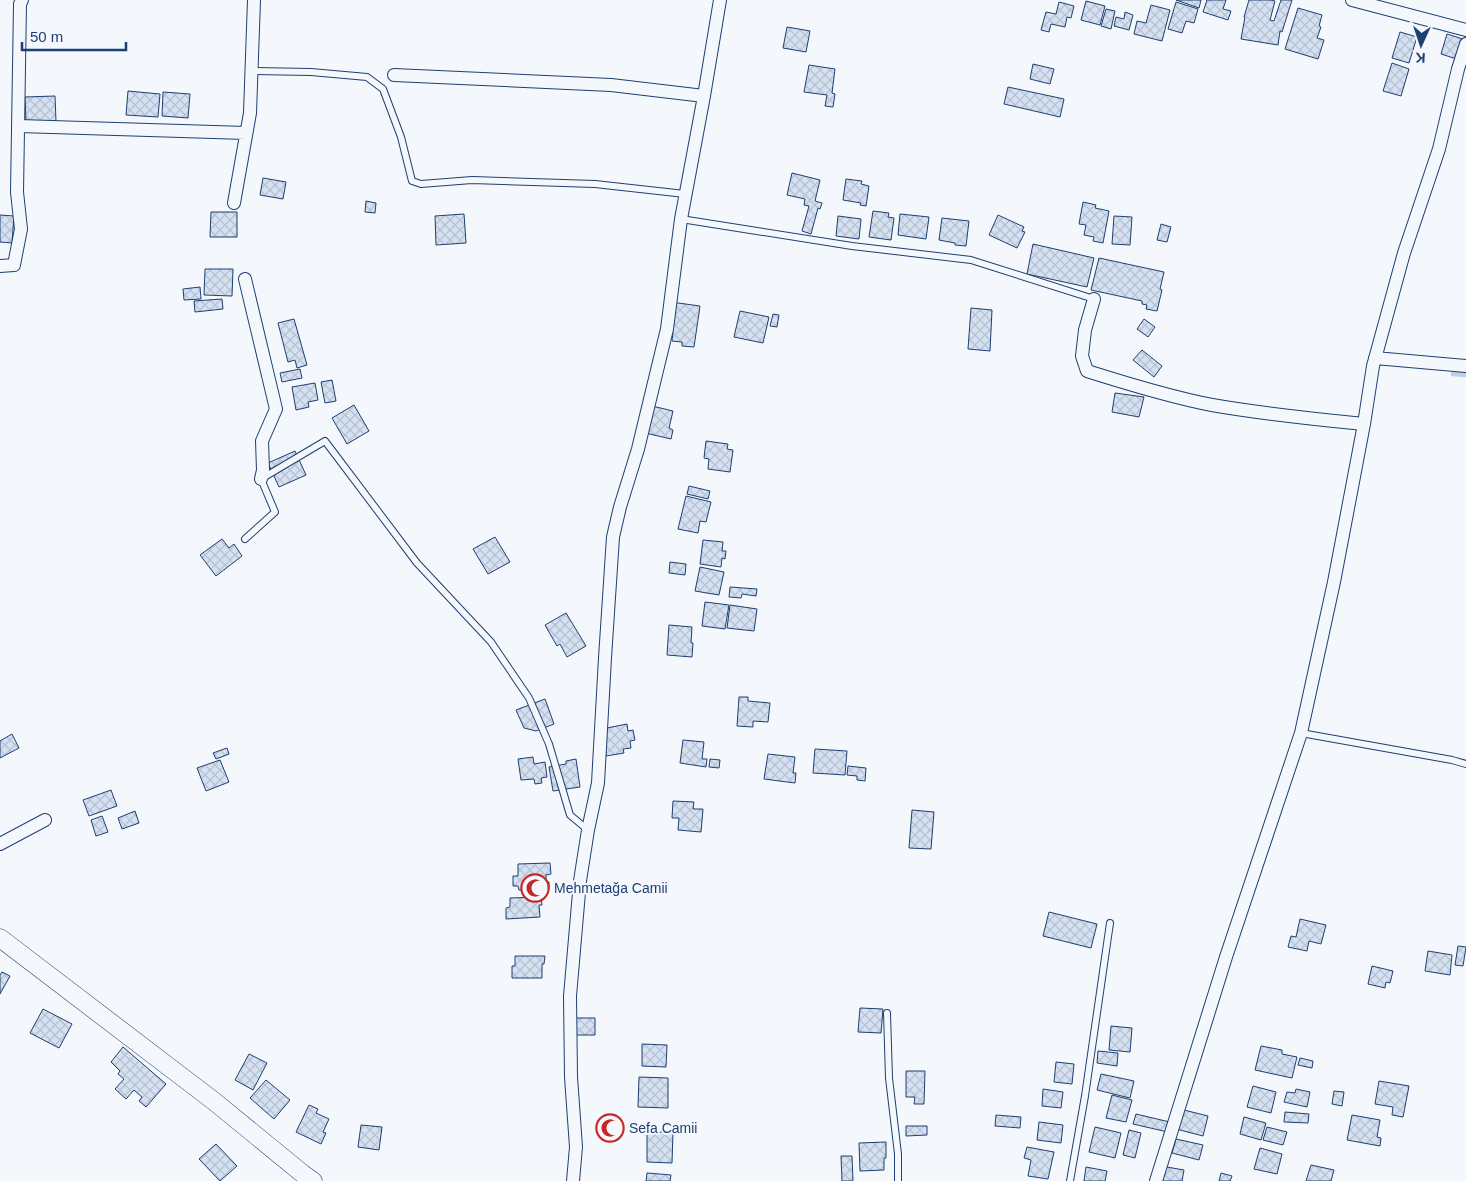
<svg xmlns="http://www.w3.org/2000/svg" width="1466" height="1181" font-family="Arial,sans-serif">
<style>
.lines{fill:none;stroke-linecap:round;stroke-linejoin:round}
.stream{stroke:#bed0e5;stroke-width:4.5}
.building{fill:url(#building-cross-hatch);stroke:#1d3f73}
.lane-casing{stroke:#1d3f73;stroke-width:8}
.street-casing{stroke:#1d3f73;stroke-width:14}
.secondary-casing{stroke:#1d3f73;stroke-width:19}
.lane{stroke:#f4f7fb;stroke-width:6}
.street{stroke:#f4f7fb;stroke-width:12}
.secondary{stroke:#f4f7fb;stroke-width:18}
.labels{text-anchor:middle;stroke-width:4;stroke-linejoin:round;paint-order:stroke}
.poi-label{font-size:14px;fill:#1d3f73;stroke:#f4f7fb;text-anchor:start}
</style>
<defs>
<pattern id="building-cross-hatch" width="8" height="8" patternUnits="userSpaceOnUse" patternTransform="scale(1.25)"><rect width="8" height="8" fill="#d5e0f0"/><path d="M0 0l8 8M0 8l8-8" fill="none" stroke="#b6c1d1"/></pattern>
</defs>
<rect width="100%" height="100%" fill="#f4f7fb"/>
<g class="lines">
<path class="stream" d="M1453,374L1466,375"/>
</g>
<path class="building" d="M1176,0H1201L1199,8Z
M1207,0H1226L1223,9L1231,11L1228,20L1203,12Z
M1249,0H1271L1275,1L1270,20L1274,21L1281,0H1292L1282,32L1280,31L1278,45L1241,39L1245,17H1244Z
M1086,1L1105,6L1100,25L1081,20Z
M1059,2L1074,6L1071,18L1067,17L1065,27L1051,24L1049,32L1041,30L1046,12L1056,14Z
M1176,2L1198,9L1194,23L1186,21L1182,33L1168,29Z
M1151,5L1170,10L1162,41L1134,34L1137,21L1146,23Z
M1298,8L1322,15L1319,26L1321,27L1317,38L1324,40L1318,59L1285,49Z
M1106,9L1115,11L1111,29L1101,26Z
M1125,12L1133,15L1129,30L1114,26L1116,17L1124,19Z
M787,27L810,31L806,52L783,48Z
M1400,32L1417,37L1409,63L1392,58Z
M1447,34L1466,40V62L1441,54Z
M1392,63L1409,69L1401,96L1383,91Z
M1033,64L1054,69L1050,84L1030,79Z
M809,65L835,69L832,93L835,94L833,107L825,106L827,95L804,92Z
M1008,87L1064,99L1060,117L1004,104Z
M128,91L160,94L158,117L126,115Z
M163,92L190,94L188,118L162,116Z
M55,96L56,121L26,122L25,97Z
M792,173L820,180L815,201L822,203L820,209L818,208L811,234L802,231L809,206L804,205L805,199L787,195Z
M263,178L286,182L283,199L260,195Z
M846,179L862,181L861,184L869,186L866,206L860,205L861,203L843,200Z
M366,201L376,203L375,213L365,212Z
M1083,202L1096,205L1095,208L1109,211L1103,243L1093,241L1094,237L1084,235L1086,225L1079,224Z
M873,211L889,213L888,217L894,218L891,240L869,237Z
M211,212H237V237H210Z
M464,214L466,243L436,245L435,216Z
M900,214L929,217L926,239L898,235Z
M0,215L14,216L12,243L0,242Z
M998,215L1024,227L1022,231L1025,232L1017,248L989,235Z
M838,216L861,219L859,239L836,236Z
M1114,216L1132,217L1130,245L1112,244Z
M942,218L969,221L966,246L955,245V243L939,240Z
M1161,224L1171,227L1167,242L1157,240Z
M1033,244L1094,258L1087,287L1027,274Z
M1099,258L1164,272L1160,289L1162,290L1157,311L1146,309L1147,305L1142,304V301L1091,290Z
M205,269H233L232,296L204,295Z
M200,287L201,299L184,300L183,289Z
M222,299L223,309L195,312L194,301Z
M671,302L700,306L694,347L682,346V342L672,341L673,330L667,329Z
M971,308L992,310L990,351L968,349Z
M740,311L769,317L763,343L734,337Z
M773,314L779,315L777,327L770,326Z
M294,319L307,365L297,368L295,360L288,362L278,323Z
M1144,319L1155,327L1148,337L1137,329Z
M1142,350L1162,366L1154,377L1133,360Z
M300,369L302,378L282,382L280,373Z
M332,380L336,401L325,403L321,382Z
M315,383L318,400L308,402L309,407L296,410L292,387Z
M1115,393L1144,397L1139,417L1112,412Z
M354,405L369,431L347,444L332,418Z
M648,405L673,411L669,428L673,430L671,439L641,432Z
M706,441L728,444L727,449L733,450L730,472L708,469L709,459L704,458Z
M295,451L306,475L279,487L268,463Z
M689,486L710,491L708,499L687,494Z
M686,496L711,502L706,522L700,521L698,533L678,529Z
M495,537L510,562L488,574L473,549Z
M222,539L229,548L234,544L242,556L216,576L200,555Z
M703,540L723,542L722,551H726L725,559L722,558L721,567L700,564Z
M670,562L686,564L685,575L669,573Z
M700,567L724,572L719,595L695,591Z
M730,587L757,589L756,596L742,594L741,598L729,597Z
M705,602L729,605L725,629L702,626Z
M730,605L757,609L754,631L727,628Z
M566,613L586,646L567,657L560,644L557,646L545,625Z
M669,625L692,627L691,643H693L692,657L667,655Z
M739,697H748V701L770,703L768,722L753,721V727L737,726Z
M545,699L554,724L536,731L524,728L516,710Z
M627,724L628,731L633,730L635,740L630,741L631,748L623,749L624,753L606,756L602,729Z
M12,734L19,748L0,758V741Z
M683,740L704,742L702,759H707L706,767L680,763Z
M227,748L229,754L216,759L213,753Z
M815,749L847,751L845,775L813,773Z
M768,754L795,757L793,773H796L795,783L764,779Z
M533,757L534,764L545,762L547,777L541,778L542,783L535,784L534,779L521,780L518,759Z
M576,759L580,787L553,791L549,767L566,764V761Z
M710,759L720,760L719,768L709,767Z
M220,760L229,782L206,791L197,768Z
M848,766L866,768L865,781L857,780V776L847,775Z
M111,790L117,806L89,816L83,800Z
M673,801L694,802L693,809H703L701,832L678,830L679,818H672Z
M912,810L934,812L931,849L909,848Z
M135,811L139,823L122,829L118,818Z
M102,816L108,832L96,836L91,820Z
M550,863L551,874L546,875V882H549V889L519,890L518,886H513V876H518V864Z
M541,897L542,905H539L540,917L506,919V908L510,907V898Z
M1049,912L1097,924L1091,948L1043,936Z
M1300,919L1326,925L1321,944L1309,941L1307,951L1288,947L1291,936L1296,937Z
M1458,946L1466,947L1463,966L1455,965Z
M1428,951L1452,955L1450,975L1425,971Z
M515,956H545L544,964H542V978H512V966H515Z
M1372,966L1393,971L1390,983L1386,982L1385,988L1368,984Z
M2,972L10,976L0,994V975Z
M860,1008L883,1009L881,1033L858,1032Z
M43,1009L72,1024L59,1048L30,1033Z
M572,1018H595V1035H572Z
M1111,1026L1132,1028L1130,1052L1109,1050Z
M642,1044L667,1045L666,1067L642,1066Z
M1261,1046L1282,1050V1054L1297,1057L1292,1078L1255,1070Z
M123,1047L166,1084L146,1107L139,1101L142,1097L134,1090L126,1099L115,1089L124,1079L118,1074L120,1071L111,1062Z
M1098,1051L1118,1053L1117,1066L1097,1063Z
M249,1054L267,1063L253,1090L235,1080Z
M1300,1058L1313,1061L1312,1068L1298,1065Z
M1056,1062L1074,1064L1072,1084L1054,1082Z
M906,1071H925L924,1104H914L915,1097H906Z
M1101,1074L1134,1081L1130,1098L1097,1090Z
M639,1077L668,1078V1108L638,1107Z
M266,1080L290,1100L274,1119L250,1098Z
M1379,1081L1409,1086L1403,1117L1392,1115L1393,1107L1375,1104Z
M1253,1086L1276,1092L1271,1113L1247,1107Z
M1043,1089L1063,1092L1061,1108L1042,1106Z
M1296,1089L1310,1092L1307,1107L1284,1102L1287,1092L1295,1093Z
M1334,1091L1344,1092L1342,1106L1332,1104Z
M1112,1095L1132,1100L1126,1122L1106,1118Z
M309,1105L318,1109L316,1113L329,1119L323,1132L326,1133L321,1144L296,1132Z
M1180,1109L1208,1116L1203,1136L1176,1129Z
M1285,1112L1309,1114L1308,1123L1284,1122Z
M1136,1114L1174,1123L1172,1133L1133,1124Z
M996,1115L1021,1117L1020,1128L995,1126Z
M1352,1115L1380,1120L1377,1137L1381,1138L1380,1146L1347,1140Z
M1244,1117L1266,1123L1261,1140L1240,1134Z
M1039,1122L1063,1125L1061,1143L1037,1140Z
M361,1125L382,1127L379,1150L358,1147Z
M906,1126H927V1135L906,1136Z
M1095,1127L1121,1133L1115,1158L1089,1152Z
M1267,1127L1287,1132L1283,1145L1263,1140Z
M1129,1130L1141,1133L1135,1158L1123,1155Z
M647,1132H673L672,1163L647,1162Z
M1176,1139L1203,1145L1199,1160L1172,1153Z
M886,1142V1158H884V1170L860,1171L859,1143Z
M216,1144L237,1166L220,1181L199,1159Z
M1027,1147L1054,1152L1048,1179L1028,1176L1031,1160L1024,1158Z
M1260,1148L1282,1154L1277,1174L1254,1169Z
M841,1156H852L853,1181H842Z
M1311,1165L1334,1170L1331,1181H1306Z
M1161,1166L1184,1170L1182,1181H1159Z
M1086,1167L1107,1171L1105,1181H1084Z
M647,1173L671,1175L670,1181H646Z
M1221,1173L1232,1176L1230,1181H1219Z"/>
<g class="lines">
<g class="lane-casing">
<path id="lane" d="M251,71L311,72L367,77L383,89L401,137L412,181L421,184L472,180L595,184L685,194
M681,219L852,246L971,260L1094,299
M245,539L275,512L261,479L325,441L417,563L491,642L529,698L549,744L570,815L588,830
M1301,733L1452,760L1466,764
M887,1013L889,1078L898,1154V1181
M1070,1181L1085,1096L1110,923"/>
</g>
<g class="street-casing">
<path id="street" d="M1352,0L1466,30
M394,75L611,85L704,96
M19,126L246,133
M234,203L250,113L254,0
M0,266L14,265L21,229L17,192L20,4L22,0
M245,279L276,409L262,441L263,470L261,479
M1094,299L1085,330L1082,356L1087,371C1128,384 1170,397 1212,405C1263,414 1313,419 1364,424
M1375,358L1466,366
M0,844L45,820
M573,1181L576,1147L571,1077L570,996L580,881L588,830L598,783L605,658L613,537L620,507L638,449L667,329L681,219L704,96L720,0
M1156,1181L1226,957L1301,733L1334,582L1364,424L1373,366L1404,253L1439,149L1458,69L1466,44"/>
</g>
<g class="secondary-casing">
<path id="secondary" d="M0,938L215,1102L303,1174L313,1181"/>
</g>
<use href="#lane" class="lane"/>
<use href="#street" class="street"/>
<use href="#secondary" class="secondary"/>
</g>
<defs>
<g id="mosque-ring" transform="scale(1.4375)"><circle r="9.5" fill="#f4f7fb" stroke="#c62828" stroke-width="1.5"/><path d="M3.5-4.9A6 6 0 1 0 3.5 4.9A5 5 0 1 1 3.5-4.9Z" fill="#c62828"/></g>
</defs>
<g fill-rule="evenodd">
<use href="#mosque-ring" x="535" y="888"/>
<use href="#mosque-ring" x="610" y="1128"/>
</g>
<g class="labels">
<g class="poi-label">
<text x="554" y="893">Mehmetağa Camii</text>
<text x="629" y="1133">Sefa Camii</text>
</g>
</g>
<g transform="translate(1421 45) rotate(183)" stroke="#f4f7fb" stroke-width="4" paint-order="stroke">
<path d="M0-4L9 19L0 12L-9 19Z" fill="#1d3f73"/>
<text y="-8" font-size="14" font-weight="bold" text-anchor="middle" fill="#1d3f73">K</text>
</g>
<path d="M22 42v8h104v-8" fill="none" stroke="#1d3f73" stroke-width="2.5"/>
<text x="30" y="42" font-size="15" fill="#1d3f73" stroke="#f4f7fb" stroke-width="4" paint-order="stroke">50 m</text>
</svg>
